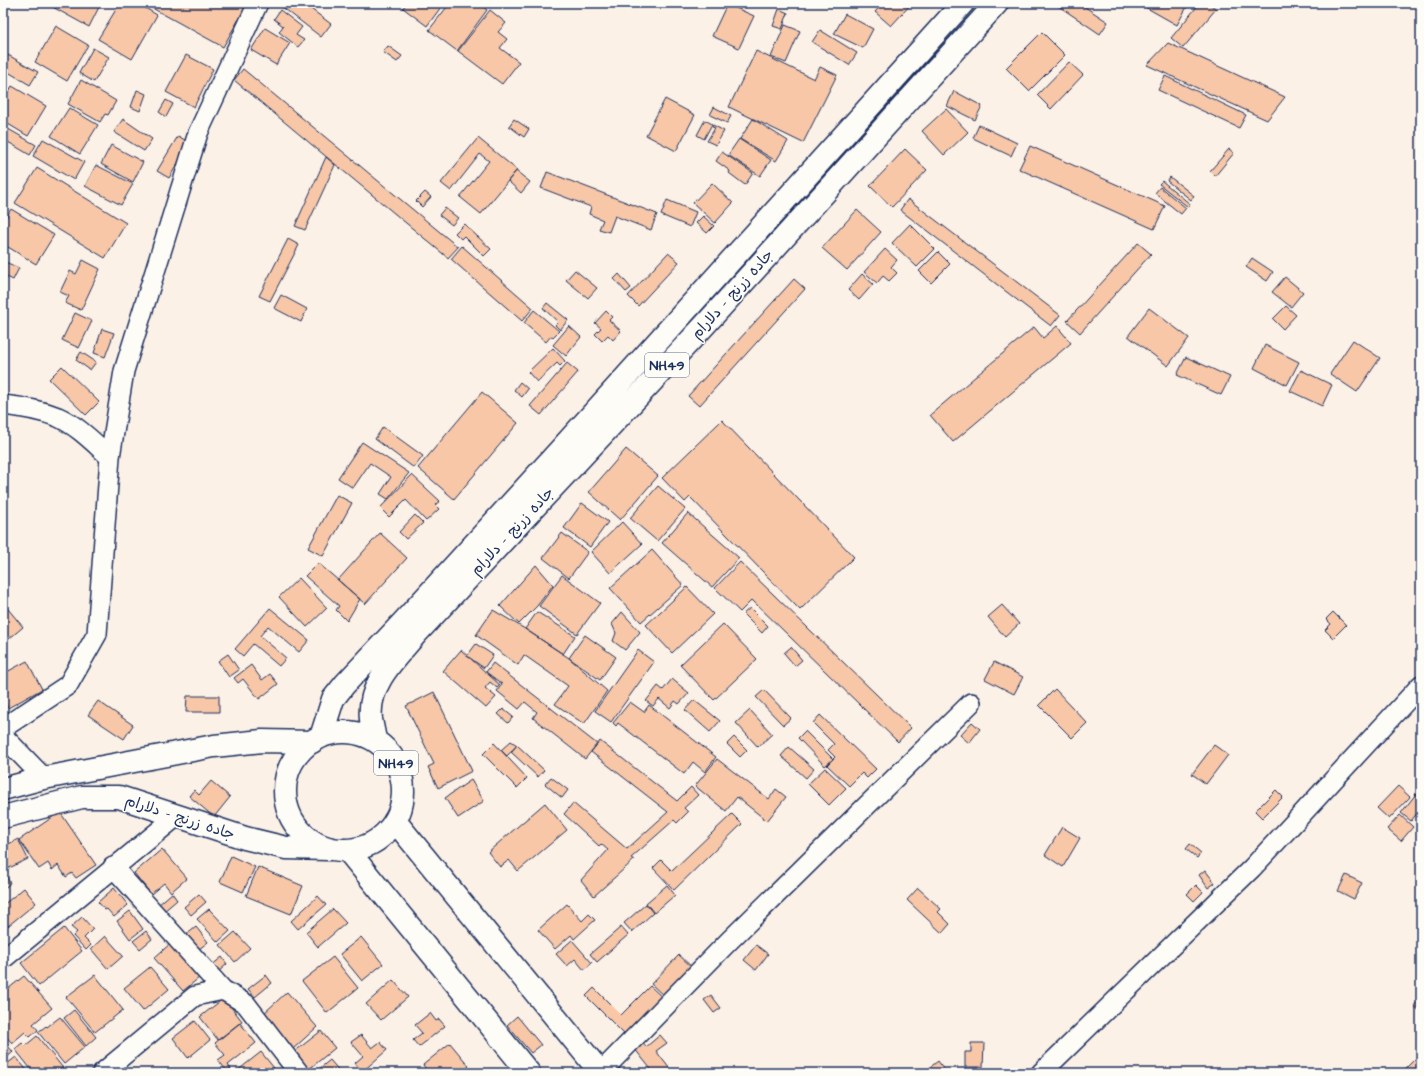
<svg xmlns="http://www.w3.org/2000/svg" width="1424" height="1076" font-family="'Architects Daughter','Playpen Sans Arabic',sans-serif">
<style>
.building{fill:#f8c7a7;stroke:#1b2f5e}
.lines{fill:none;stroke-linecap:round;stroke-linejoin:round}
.street-casing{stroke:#1b2f5e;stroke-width:22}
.secondary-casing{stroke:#1b2f5e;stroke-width:25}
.highway-casing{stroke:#1b2f5e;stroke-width:25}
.street{stroke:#fdfcf7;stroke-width:19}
.secondary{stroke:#fdfcf7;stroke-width:22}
.highway{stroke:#fdfcf7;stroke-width:22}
.labels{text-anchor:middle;stroke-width:3;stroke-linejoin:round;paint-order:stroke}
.shield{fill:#fdfcf7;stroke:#5f6c8c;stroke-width:1}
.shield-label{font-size:14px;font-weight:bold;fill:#1b2f5e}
.street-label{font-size:15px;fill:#1b2f5e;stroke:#fdfcf7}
</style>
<rect width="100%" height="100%" fill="#fcf1e7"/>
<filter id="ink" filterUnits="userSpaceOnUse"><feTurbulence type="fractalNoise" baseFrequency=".025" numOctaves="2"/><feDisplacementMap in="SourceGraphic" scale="8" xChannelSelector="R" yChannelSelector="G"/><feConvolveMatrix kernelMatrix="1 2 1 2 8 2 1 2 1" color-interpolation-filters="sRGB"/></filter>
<g filter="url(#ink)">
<path class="building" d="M50,3H101L89,27L49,5Z
M120,3H137L157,15L132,59L98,39Z
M143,3H248L223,47Z
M284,3H303L331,24L321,37L281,6Z
M407,3H444L427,26L403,8Z
M450,3H478L487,10L457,51L429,30Z
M883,3H912L891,26L875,12Z
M1054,3H1079L1108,22L1100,34Z
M1138,3H1189L1177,25Z
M1200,3H1209L1216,9L1183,48L1171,38Z
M727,4L754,16L739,48L712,36Z
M779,9L788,13L782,29L773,26Z
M280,10L302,27L296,35L304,40L298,47L279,32L283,26L274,19Z
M490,10L506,23L498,32L507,39L500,48L519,62L502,84L458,51Z
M845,14L873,29L863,48L834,34Z
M785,25L800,31L786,63L771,57Z
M56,26L88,45L67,81L35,62Z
M265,28L290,43L276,65L251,50Z
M820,30L857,53L849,65L812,42Z
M1042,32L1065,55L1029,91L1006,68Z
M1168,43L1285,97L1267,120L1147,65Z
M388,46L402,56L397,62L383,52Z
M93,48L109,57L94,82L79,73Z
M756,51L814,79L820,67L837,75L803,143L729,107Z
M8,55L38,72L30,85L3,69V64Z
M186,55L213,69L194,107L166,92Z
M1069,62L1083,75L1051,109L1037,95Z
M243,69L458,247L448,258L234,80Z
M1165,76L1246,115L1239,128L1158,90Z
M81,80L116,101L108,115L105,114L100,122L68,104Z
M12,86L46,106L28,136L3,121V101Z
M137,90L146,94L140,111L131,107Z
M954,91L982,106L975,120L947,106Z
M665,99L695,115L676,151L646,135Z
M166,100L173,104L166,117L159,112Z
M714,107L731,116L727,123L710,115Z
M69,108L98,125L80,154L51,136Z
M946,109L968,132L944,155L922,131Z
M123,119L152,139L144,151L114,132Z
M514,119L529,129L524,137L509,126Z
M753,119L788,141L776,161L740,139Z
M705,120L712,124L704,139L697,135Z
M713,125L724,131L716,145L707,141L715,128L712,127Z
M979,125L1017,143L1011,156L973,138Z
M3,126L36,145L30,155L3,139Z
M178,136L190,143L169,178L157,171Z
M478,138L517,170L481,214L460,197L489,161L480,154L451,191L441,183Z
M43,139L84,162L74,180L33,156Z
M739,139L771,160L760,176L728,155Z
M111,145L143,162L133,182L101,164Z
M1030,146L1165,206L1154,229L1019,169Z
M905,149L927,170L892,207L870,186Z
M1229,149L1234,153L1215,176L1210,171Z
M722,152L753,173L745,185L729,173L730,171L716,161Z
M326,157L335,165L305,230L295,226Z
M96,165L133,184L121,205L85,186Z
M37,168L126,223L105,258L15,203Z
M516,171L530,182L521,193L508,181Z
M547,172L657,214L651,230L615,216L609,232L599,229L603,220L589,214L591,207L541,188Z
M1170,177L1194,196L1191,200L1167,181Z
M1162,181L1190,204L1188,207L1159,184Z
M712,183L733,203L715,223L693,203Z
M1160,187L1186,208L1181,214L1155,193Z
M425,192L431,197L422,207L416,201Z
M908,199L1060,315L1051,326L900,210Z
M667,200L696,212L690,227L661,215Z
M445,208L458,218L452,225L439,215Z
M11,209L54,235L36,264L3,244V223Z
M857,210L881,232L847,270L822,248Z
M703,216L714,226L707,233L696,223Z
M464,224L491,249L484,256L464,236L461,239L455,233Z
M910,224L935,249L917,267L892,243Z
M288,239L299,245L270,301L259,296Z
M1138,243L1151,254L1080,333L1067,321Z
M462,246L533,308L522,321L451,259Z
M885,249L897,260L891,267L897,273L889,281L883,276L877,283L864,272Z
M938,252L950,264L931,283L919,271Z
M668,253L679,262L638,306L628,296Z
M1252,258L1273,272L1267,281L1246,267Z
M83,260L100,269L81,310L65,303L69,296L60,292L70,271L76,274Z
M3,261L19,268L13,280L7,277L3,287Z
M575,270L597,288L588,298L566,280Z
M619,274L631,288L626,292L614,279Z
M862,274L873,284L859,300L848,290Z
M1285,277L1303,292L1291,307L1272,292Z
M794,279L805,289L699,406L688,396Z
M281,295L307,309L301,322L274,308Z
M547,303L568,320L560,330L555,325L558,322L543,308Z
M1286,306L1296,315L1283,329L1273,319Z
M1149,308L1189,338L1168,366L1128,336Z
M534,310L559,331L553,337L551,336L546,342L524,323Z
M606,311L612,317L609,320L621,331L613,340L608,335L602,341L595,334L601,328L595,323Z
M75,313L92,321L79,348L62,340Z
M569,326L581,337L566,356L553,345Z
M1057,326L1071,343L953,442L930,415L1034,327L1043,338Z
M102,329L114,333L105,357L94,353Z
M1353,340L1380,358L1357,392L1330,374Z
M1265,345L1299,362L1287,385L1254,368Z
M553,348L565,361L560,366L557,363L537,382L528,372Z
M81,352L96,362L90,370L76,360Z
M1186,357L1230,377L1221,395L1177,375Z
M567,363L578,372L541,415L530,406Z
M62,366L99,402L86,415L49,379Z
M1301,370L1332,385L1322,406L1290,391Z
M520,382L528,389L522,397L514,390Z
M482,392L518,423L454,499L418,468Z
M722,420L854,557L800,610L690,497L685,502L662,478Z
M383,427L423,456L414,468L375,439Z
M362,442L409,473L388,499L380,494L391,477L370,463L353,488L338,478Z
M626,449L658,476L620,520L589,492Z
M412,475L440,501L435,505L439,509L426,521L406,500L389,517L380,508Z
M658,486L685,509L657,541L630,518Z
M337,495L352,503L323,556L308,548Z
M582,503L608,522L590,547L564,528Z
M688,513L739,558L712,587L662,543Z
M415,515L423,523L406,539L399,532Z
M622,522L642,544L610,573L591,552Z
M380,533L407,558L365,604L338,580Z
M562,533L588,552L569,578L543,558Z
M652,550L683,585L641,622L610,588Z
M740,562L911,728L898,742L752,600L740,612L715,588Z
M318,563L360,599L347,621L336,610L339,606L305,576Z
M536,565L553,585L537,606L519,624L500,606Z
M562,575L600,603L577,634L539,606Z
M299,578L327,608L307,627L279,597Z
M687,587L713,614L672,653L646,625Z
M3,603L23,627L3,644Z
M1002,605L1019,624L1005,637L988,617Z
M270,608L309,640L299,652L268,626L260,636L286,658L279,666L253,644L243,656L235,649Z
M750,608L768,626L762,633L743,614Z
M493,610L525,629L569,658L607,691L584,724L555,704L568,686L524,655L518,665L476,635Z
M537,612L575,636L563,654L525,629Z
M622,612L640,632L625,650L613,641L616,633L612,624Z
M1333,612L1346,625L1333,638L1325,630L1331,624L1326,619Z
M723,624L757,659L714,700L680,665Z
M585,635L616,657L600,680L569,658Z
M476,644L493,655L484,668L467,656Z
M791,647L802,660L795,666L784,653Z
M461,650L500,685L497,688L490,682L485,688L496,697L486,708L443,671Z
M638,650L654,662L611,722L595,711Z
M228,654L239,670L229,677L218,661Z
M27,661L42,689L8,708L3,699V674Z
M994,662L1023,677L1014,694L985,679Z
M493,663L597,744L585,759L533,718L537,712L525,702L519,709L497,691L502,684L486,672Z
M251,665L262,680L270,674L278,684L259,699L243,679L238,683L234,678Z
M672,679L689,693L679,704L675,701L670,708L659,699L653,706L646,701L658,686L663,690Z
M1055,689L1087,723L1072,738L1039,705Z
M764,690L791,718L783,725L756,697Z
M434,692L472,771L438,788L428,767L434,764L406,706Z
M187,696H219V712H186Z
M694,700L720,721L710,732L685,710Z
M98,701L133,725L124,739L88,715Z
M630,702L644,712L649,705L716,757L705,772L693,762L684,774L618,723L616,726L613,723Z
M503,709L513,717L508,723L498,714Z
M750,710L772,734L758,747L736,723Z
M820,715L876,769L867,778L862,773L849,786L827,765L835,757L828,750L834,744L813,723Z
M972,722L980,729L969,743L960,735Z
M805,731L833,759L825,766L798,738Z
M734,737L747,750L740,757L727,744Z
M511,741L517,745L507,756L501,750Z
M600,741L677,801L691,787L698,795L684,808L688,812L677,823L674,820L631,858L634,860L594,896L581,880L608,850L601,844L599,846L564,814L573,803L627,849L668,812L591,752Z
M494,743L527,778L517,788L483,754Z
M517,745L544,770L538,777L511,752Z
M1214,745L1228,755L1206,784L1192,774Z
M789,747L814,769L806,778L781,756Z
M717,759L769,799L776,789L786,797L767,821L737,797L726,811L695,786Z
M825,768L846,788L829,805L808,784Z
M551,777L568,790L562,798L545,784Z
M471,780L484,801L458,818L445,798Z
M211,781L230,797L214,817L189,796L194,790L199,795Z
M1398,786L1410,797L1389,819L1377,808Z
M1276,790L1283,797L1262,818L1255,811Z
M1416,794L1421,798V808L1411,821L1401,813Z
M545,803L567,830L518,871L509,860L500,867L488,852Z
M60,812L96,865L76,878L72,873L66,877L58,865L52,870L48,863L39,869L19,840Z
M732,814L742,824L674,890L653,868L661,860L672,871Z
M1400,815L1413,827L1401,841L1387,829Z
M1062,827L1080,838L1063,867L1045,855Z
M18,839L28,859L5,870L3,866V847Z
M1190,844L1201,853L1197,858L1186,849Z
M162,849L187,878L171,892L164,883L151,894L134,873Z
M231,856L255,867L243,892L220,882Z
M258,867L303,886L291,914L246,896Z
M3,870L10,883L3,890Z
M1205,870L1215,883L1208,888L1199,875Z
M1346,875L1362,883L1354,899L1338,891Z
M667,885L675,895L654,913L646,903Z
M1196,885L1203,892L1194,901L1187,894Z
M24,888L36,903L3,930V905Z
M114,888L128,905L114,917L107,909L105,910L98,902Z
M918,888L941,909L938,912L950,924L942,933L907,900Z
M172,893L177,900L163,912L158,905Z
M199,894L206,902L191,915L184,907Z
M318,896L326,905L298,929L291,921Z
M567,904L582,921L589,914L595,920L574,939L571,935L555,949L538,930Z
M646,904L653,913L632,932L624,923Z
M209,909L230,931L218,942L197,919Z
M333,909L346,923L318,947L306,932Z
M130,911L143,929L130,939L117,921Z
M82,917L93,929L84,938L91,945L86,950L73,936L77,932L71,927Z
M196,927L208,942L198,950L186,935Z
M621,927L628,935L597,962L590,954Z
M64,928L82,951L39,986L21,963Z
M146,931L152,939L140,949L133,941Z
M235,932L250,948L235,962L220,945Z
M105,936L123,956L108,969L91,949Z
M361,937L383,964L362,981L340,954Z
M572,940L592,963L584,970L575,959L567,966L556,954Z
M171,943L200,977L183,991L154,958Z
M756,945L768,954L756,970L744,960Z
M679,955L695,970L667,999L651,984Z
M222,957L227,964L217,973L211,966Z
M333,957L358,988L327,1013L302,981Z
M150,967L169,989L143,1011L124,988Z
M95,975L123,1010L95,1032L66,997Z
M266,975L272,983L255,997L248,989Z
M24,976L52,1008L33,1024L38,1030L30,1037L25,1032L12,1043L3,1033V993Z
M393,980L408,997L381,1020L366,1004Z
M650,986L664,999L627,1037L586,996L594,988L621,1015Z
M287,992L317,1027L293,1049L263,1014Z
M711,995L721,1008L714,1013L704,1000Z
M224,998L242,1021L218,1040L200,1017Z
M1420,998L1421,999V1012L1414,1006Z
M74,1010L96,1037L86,1046L64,1018Z
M430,1013L436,1021L439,1019L445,1026L419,1047L413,1040L422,1033L415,1025Z
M517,1016L541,1045L531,1053L507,1025Z
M60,1017L85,1047L64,1064L38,1032L46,1026L47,1027Z
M195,1021L210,1040L188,1058L173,1038Z
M240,1023L256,1043L228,1065L231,1069L227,1071L218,1060L225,1055L215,1043Z
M321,1031L335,1048L308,1070L294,1052Z
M361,1035L372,1048L380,1042L387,1050L362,1072L355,1063L363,1056L351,1042Z
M660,1035L667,1043L656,1051L673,1073H654L634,1048L642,1041L646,1047Z
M37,1036L63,1068L57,1073H34L15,1049L22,1043L25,1046Z
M3,1040L13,1052L3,1061Z
M450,1043L469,1066L461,1073H429L423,1065Z
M971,1043H984L983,1067H965V1052H971Z
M261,1052L278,1073H239L237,1071Z
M1420,1054L1421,1073H1401Z
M16,1057L29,1073H3V1067Z
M330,1060L341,1073H314Z
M938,1061L946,1072L923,1073Z"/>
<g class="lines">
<g class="street-casing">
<path id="street" d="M3,405C22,407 40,410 58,417C78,426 94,443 110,457
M3,728L68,685L97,634L110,457L124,371L198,133L258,3
M3,736L44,778
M113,867L223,990
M3,959L177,816
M102,1073L195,996L223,990L246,1004L299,1073
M600,1073L729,941L971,703
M1041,1073L1252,868L1421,685"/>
</g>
<g class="secondary-casing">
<path id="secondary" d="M395,821L601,1073
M349,852L529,1073"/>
</g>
<g class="highway-casing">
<path id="highway" d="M285 791a59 59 0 1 1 118 0a59 59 0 1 1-118 0Z
M321,737L333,699L345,684L404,621L560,450L963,3
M375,740C374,733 372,726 371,719C367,684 396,658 416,634L702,328L997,3
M3,789L44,778L214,746L262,741L312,742
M3,817L82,797H119L245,838L286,848L328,849"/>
</g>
<use href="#street" class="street"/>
<use href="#secondary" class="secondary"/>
<use href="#highway" class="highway"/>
</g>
</g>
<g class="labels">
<g class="shield">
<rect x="645" y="353" width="44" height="24" rx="3"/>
<rect x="374" y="751" width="44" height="24" rx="3"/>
</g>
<g class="shield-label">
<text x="667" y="370">NH49</text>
<text x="396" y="768">NH49</text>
</g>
<g class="street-label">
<text transform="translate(732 294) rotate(-48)" y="5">جاده زرنج - دلارام</text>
<text transform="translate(512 531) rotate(-47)" y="5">جاده زرنج - دلارام</text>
<text transform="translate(180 817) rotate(18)" y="5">جاده زرنج - دلارام</text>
</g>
</g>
<rect width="1424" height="1076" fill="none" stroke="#fdfcf7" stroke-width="16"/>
<rect x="8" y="8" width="1408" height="1060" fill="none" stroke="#1b2f5e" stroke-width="1.5" filter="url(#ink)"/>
</svg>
